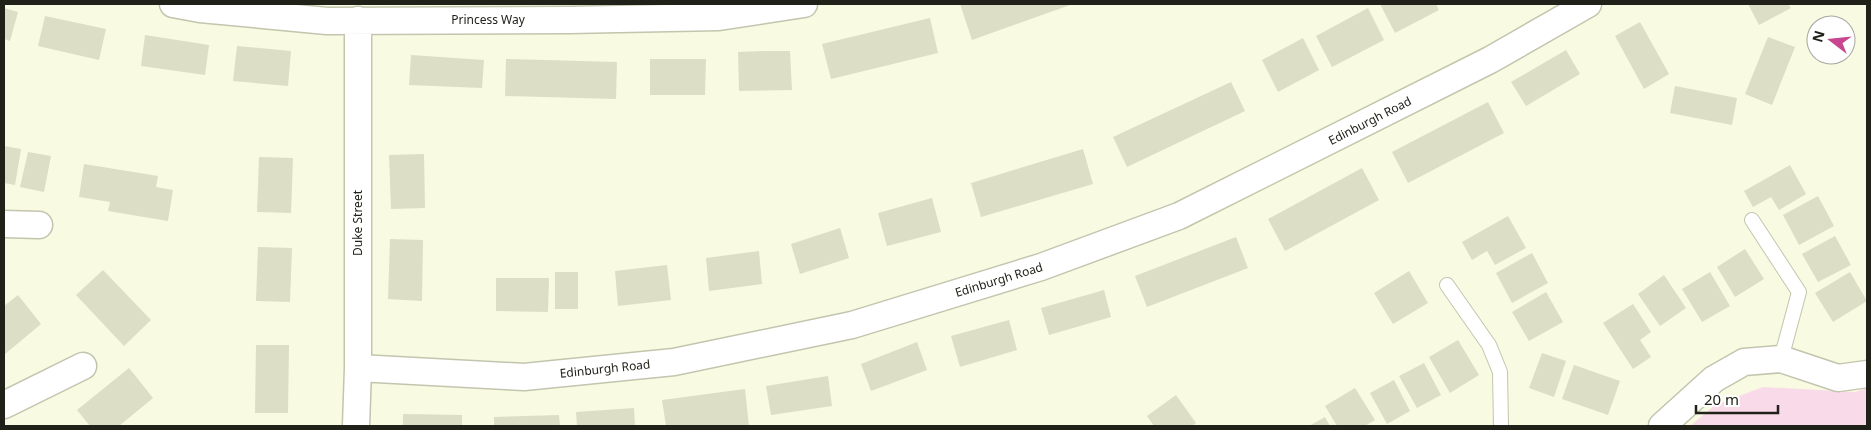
<svg xmlns="http://www.w3.org/2000/svg" width="1871" height="430" font-family="'Noto Sans',sans-serif">
<style>
.green{fill:#f9dae8}
.building{fill:#dcdec6}
.lines{fill:none;stroke-linecap:round;stroke-linejoin:round}
.service-casing{stroke:#c3c5ae;stroke-width:16}
.minor-casing{stroke:#c3c5ae;stroke-width:29}
.service{stroke:#fff;stroke-width:14}
.minor{stroke:#fff;stroke-width:26}
.labels{text-anchor:middle;stroke-width:5;stroke-linejoin:round;paint-order:stroke}
.street-label{font-size:12px;fill:#202118;stroke:#fff}
</style>
<rect width="100%" height="100%" fill="#f8fae1"/>
<path class="green" d="M1763,387L1855,392L1867,388V426H1690L1715,405Z"/>
<path class="building" d="M960,4H1073L972,40Z
M1380,4H1436L1439,10L1395,33Z
M1748,4H1788L1791,8L1759,25Z
M4,8L18,12L10,41L4,39Z
M1368,8L1384,40L1332,67L1316,36Z
M45,16L106,29L99,60L38,46Z
M930,18L938,53L831,79L822,44Z
M1640,22L1669,74L1644,89L1615,36Z
M145,35L209,45L205,75L141,66Z
M1768,37L1795,47L1772,105L1745,94Z
M1303,38L1319,70L1278,92L1262,60Z
M237,46L291,51L288,86L233,81Z
M1566,50L1580,74L1526,106L1511,82Z
M765,51H790L792,90L739,91L738,52Z
M411,55L484,60L482,88L409,85Z
M506,59L617,62L616,99L505,96Z
M650,59H706L705,95H650Z
M1231,82L1245,111L1127,167L1113,137Z
M1675,86L1737,98L1732,125L1670,113Z
M1488,102L1504,133L1408,183L1392,152Z
M4,146L21,149L15,185L4,183Z
M1083,149L1093,184L981,217L971,183Z
M28,152L51,156L44,192L20,187Z
M424,154L425,208L391,209L389,155Z
M259,157L293,158L291,213L257,212Z
M84,164L158,176L156,187L173,190L168,221L108,211L110,202L79,197Z
M1790,165L1806,194L1779,210L1771,197L1753,207L1744,191Z
M1362,168L1379,200L1285,251L1268,219Z
M1818,196L1834,226L1799,245L1783,215Z
M932,198L941,232L887,246L878,213Z
M1508,216L1526,248L1495,265L1487,251L1472,260L1462,242Z
M840,228L849,258L800,274L791,244Z
M1835,236L1851,265L1818,282L1802,254Z
M1236,237L1248,268L1147,307L1135,276Z
M390,239L423,240L422,301L388,299Z
M258,247L292,248L290,302L256,301Z
M1745,249L1764,279L1735,297L1717,267Z
M759,251L762,284L709,291L706,258Z
M1532,253L1548,283L1512,303L1496,273Z
M667,265L671,300L618,306L615,271Z
M103,270L151,320L124,346L76,295Z
M1409,271L1428,303L1393,324L1374,293Z
M555,272H578V309H555Z
M1710,272L1730,306L1702,322L1682,289Z
M1850,272L1867,301L1833,322L1815,293Z
M1664,275L1686,308L1660,326L1638,294Z
M496,278H549L548,312L496,311Z
M1104,290L1111,317L1049,335L1041,308Z
M1546,292L1563,322L1529,341L1512,312Z
M18,295L41,324L4,355V306Z
M1633,304L1651,332L1640,340L1651,357L1633,369L1603,323Z
M1009,320L1017,350L960,367L951,336Z
M1458,340L1479,375L1450,393L1429,357Z
M917,342L927,370L871,391L861,364Z
M256,345H289L288,413H255Z
M1542,353L1566,361L1554,397L1529,388Z
M1424,363L1441,395L1417,408L1399,376Z
M1574,365L1620,381L1608,415L1562,399Z
M129,368L153,398L119,426H90L77,410Z
M828,376L832,406L771,415L766,386Z
M1394,380L1410,411L1387,424L1370,393Z
M1355,388L1375,420L1365,426H1337L1325,406Z
M745,389L749,426H666L662,400Z
M1176,395L1196,423L1192,426H1154L1147,416Z
M634,408L635,426H577L576,412Z
M403,414L462,415V426H403Z
M559,415L560,426H494V417Z
M1325,417L1330,426H1309Z"/>
<g class="lines">
<g class="service-casing">
<path id="service" d="M1752,220L1799,292L1781,359
M1447,285L1489,345L1500,372L1501,426"/>
</g>
<g class="minor-casing">
<path id="minor" d="M173,4L200,9L327,21L569,20L719,17L804,4
M4,224L39,225
M358,368L524,377L674,362L852,325L1041,267L1179,216L1490,60L1588,4
M4,405L83,366
M356,426L358,368V20
M1662,426L1714,379L1744,362L1781,359L1838,378L1867,374"/>
</g>
<use href="#service" class="service"/>
<use href="#minor" class="minor"/>
</g>
<g class="labels">
<g class="street-label">
<text x="488" y="24">Princess Way</text>
<text transform="translate(1370 121) rotate(-27)" y="4">Edinburgh Road</text>
<text transform="translate(358 223) rotate(-90)" y="4">Duke Street</text>
<text transform="translate(999 280) rotate(-17)" y="4">Edinburgh Road</text>
<text transform="translate(605 369) rotate(-6)" y="4">Edinburgh Road</text>
</g>
</g>
<rect width="1871" height="430" fill="none" stroke="#202118" stroke-width="10"/>
<g transform="translate(1831 40) rotate(286)"><circle r="24" fill="#ffffff" stroke="#a6a6a3"/>
<path d="M0-4L9 19L0 12L-9 19Z" fill="#c8468f"/>
<text y="-8" font-size="14" font-weight="bold" text-anchor="middle" fill="#202118">N</text>
</g>
<path d="M1696 405v8h82v-8" fill="none" stroke="#202118" stroke-width="2.5"/>
<text x="1704" y="405" font-size="15" fill="#202118" stroke="#ffffff" stroke-width="4" paint-order="stroke">20 m</text>
</svg>
